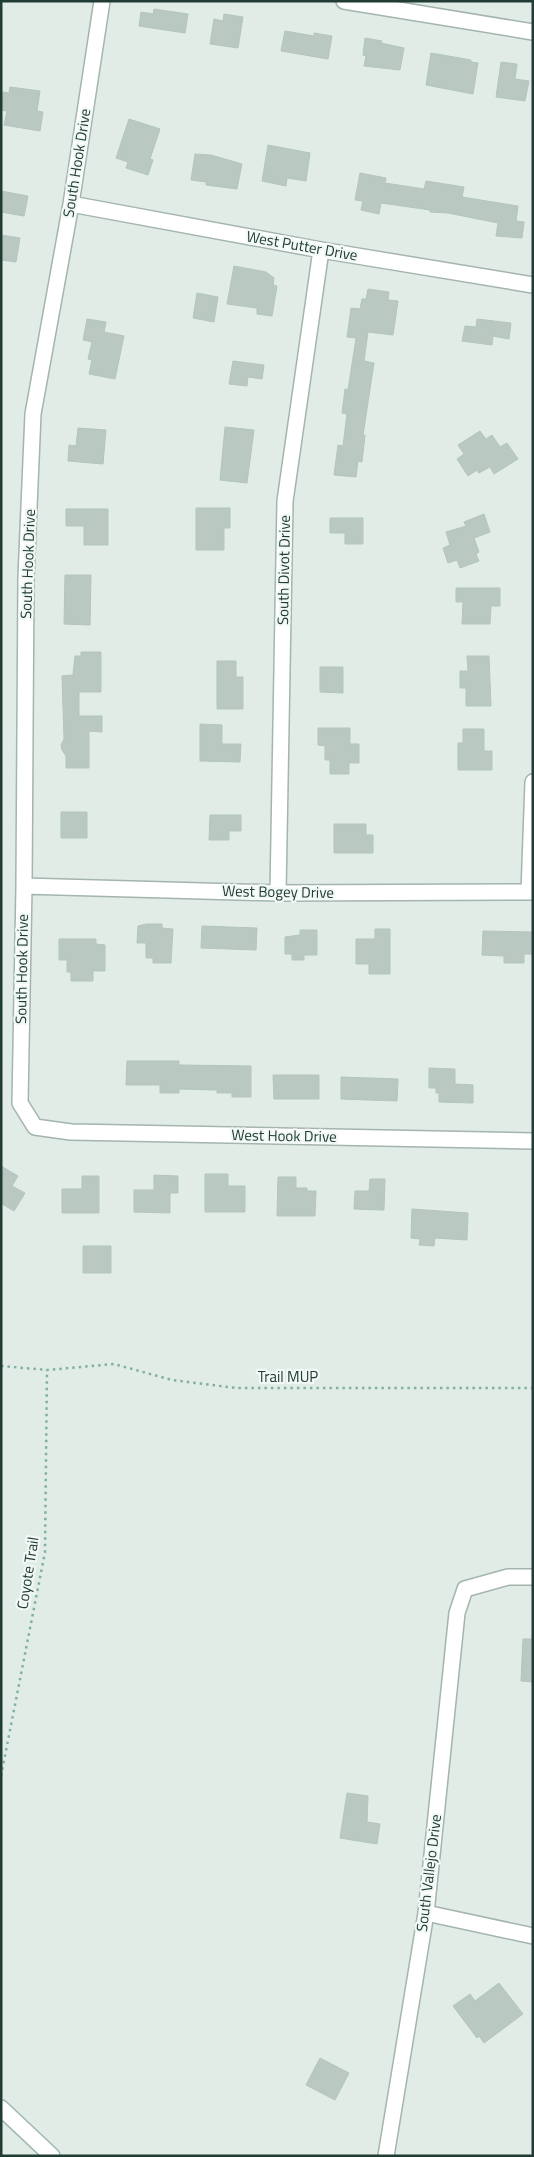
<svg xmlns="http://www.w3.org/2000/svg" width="534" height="2157" font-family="'Titillium Web',sans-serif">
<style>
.building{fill:#b9c9c2;stroke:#b3c5bd}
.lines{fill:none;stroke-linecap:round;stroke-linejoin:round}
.street-casing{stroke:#a4b4ae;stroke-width:18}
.secondary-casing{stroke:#9fb7af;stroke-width:18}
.path{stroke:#81b0a0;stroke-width:2.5;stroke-dasharray:2.5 4;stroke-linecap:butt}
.street{stroke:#fff;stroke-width:15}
.secondary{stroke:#fff;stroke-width:15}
.labels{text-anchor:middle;stroke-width:4.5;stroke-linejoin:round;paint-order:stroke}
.street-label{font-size:15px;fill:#213c35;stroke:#f1f8f5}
</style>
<rect width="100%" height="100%" fill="#e1ece7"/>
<path class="building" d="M154,9L188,14L185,33L139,26L141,12L153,14Z
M224,14L243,17L238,48L210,44L214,19L223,21Z
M285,31L314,36V33L332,36L328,59L281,51Z
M365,38L382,41L381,43L404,48L400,70L364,66L366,56L363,55Z
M431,53L471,60V62L478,63L473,94L426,85Z
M501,62L517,64L515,79L529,81L525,101L496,97Z
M10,87L40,91L37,111L43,112L40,131L4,125L7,111L1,110L3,92L9,93Z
M129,119L160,129L150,159L153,160L148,175L126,168L128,162L116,158Z
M268,145L310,153L306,181L287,178L286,186L262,181Z
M195,154L211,155L242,164L237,189L206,185V182L191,180Z
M360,173L386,178L385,183L424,189L426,181L464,187L462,197L518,206L516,221L524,222L522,238L496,236L498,223L448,213L430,212V210L381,203L379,214L361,210L363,201L355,200Z
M1,191L28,196L24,216L1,212Z
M1,235L20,238L16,262L1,260Z
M234,266L266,272L274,278L273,285L277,286L272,316L257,314V308L227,304Z
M368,289L389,292L388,300L398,301L393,335L368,332L364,361L374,363L363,435H365L362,462L358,461L356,477L334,475L338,445L343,446L347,414L342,413L345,389L348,390L356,338L347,337L351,308L360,309L362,299H366Z
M197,293L218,297L214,322L193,318Z
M87,319L106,322L104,332L124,336L115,379L89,374L92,360L88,359L92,342L83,340Z
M477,319L511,323L509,339L493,336L492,345L462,341L465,326L476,327Z
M233,361L264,365L262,379L248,377L247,386L229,384Z
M225,427L254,430L247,483L220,480Z
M78,428L106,430L103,464L68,461L69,445L76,446Z
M480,431L486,439L492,435L500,447L507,443L518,459L494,474L490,467L479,473L477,470L468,476L457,459L464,454L458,445Z
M196,508H230V528H224V550H196Z
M66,509H108V545H84V526H66Z
M484,514L490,532L474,538L479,552L476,554L479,561L460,568L457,560L448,563L443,548L450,545L446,532L466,526L464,522Z
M330,518H363V544H345V533H330Z
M65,575H91L90,625L64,624Z
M456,588H500V606H491L490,624H462L463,602H456Z
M81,652H101V692H79V716H102V732L89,731V768H66V756L62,750L61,745L64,739L62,676L73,675L75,656H81Z
M467,656H489L491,706H466V688H460V671H468Z
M217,661H236V677H243V709H217Z
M320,667H343V693L320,692Z
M200,724L222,725V744H241L240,762L200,761Z
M318,728H350V744H359V763H349V774H330V760H325V746L318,745Z
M463,729H484V751H492V770H458V743H463Z
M61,812H87V838H61Z
M210,815H241V831H229V840H209Z
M334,824H366V835H373V853H334Z
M146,924H162V928L173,929L171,963H153V958H146V943H137L138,926Z
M202,926L257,928L256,950L201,948Z
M375,929H390V974H369V964H356V939H375Z
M300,930H317V955H304V960H292V954H285V937L300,935Z
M483,931L533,932V954H524V963H504V956L482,955Z
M59,939H96V944L105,945V971H93V981H71V972H67V960H59Z
M127,1061H179V1065L251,1066V1097H232V1093H217V1090L179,1089V1093H160V1085H126Z
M429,1068L455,1069V1084L473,1085V1103L439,1102V1093H436V1088H429Z
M273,1075H319V1099H274Z
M341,1077L398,1079L397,1101L341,1099Z
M1,1166L18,1176L12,1186L25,1193L14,1211L2,1204L1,1205Z
M205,1174H228V1186H245V1212H205Z
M154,1175L178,1176V1193H170V1213L134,1212V1190H154Z
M82,1176H99V1213H62V1189H82Z
M278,1177H296V1188H307V1191H316L315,1216H277Z
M370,1179H385L384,1210L354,1209L355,1191H369Z
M412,1209L468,1213L467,1240L435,1238L434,1246L419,1245L420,1239L411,1238Z
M83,1246H111V1273H83Z
M523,1639H533V1682L521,1681Z
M347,1793L368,1796L367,1822L380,1824L377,1844L340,1838Z
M499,1983L523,2014L484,2043L479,2036L477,2038L453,2006L470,1994L475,2001Z
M320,2058L349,2073L335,2100L306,2085Z"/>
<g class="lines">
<g class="street-casing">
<path id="street" d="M102,1L71,204L33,414L26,577L24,886L20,1103L35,1127L71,1132L533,1141
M344,1L533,32
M71,204L321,250L533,285
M24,886L278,893L533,892
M529,892L533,782
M278,893L285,501L321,250
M426,1913L533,1936
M386,2156L426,1913L457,1613L465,1589L508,1577H533"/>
</g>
<g class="secondary-casing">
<path id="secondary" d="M1,2108L52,2156"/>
</g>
<path class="path" d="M1,1366L47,1370L114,1364L172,1380L236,1388H533
M1,1776L45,1552L47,1370"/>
<use href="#street" class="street"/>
<use href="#secondary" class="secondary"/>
</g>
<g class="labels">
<g class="street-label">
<text transform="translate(77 163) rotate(-81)" y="5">South Hook Drive</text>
<text transform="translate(302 246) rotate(10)" y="5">West Putter Drive</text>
<text transform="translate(28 564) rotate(-88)" y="5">South Hook Drive</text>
<text transform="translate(284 570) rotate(-89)" y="5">South Divot Drive</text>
<text transform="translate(278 892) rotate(1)" y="5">West Bogey Drive</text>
<text transform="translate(22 969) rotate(-89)" y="5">South Hook Drive</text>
<text transform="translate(284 1136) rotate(1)" y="5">West Hook Drive</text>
<text x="288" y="1382">Trail MUP</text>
<text transform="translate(28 1573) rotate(-81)" y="5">Coyote Trail</text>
<text transform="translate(429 1873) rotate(-83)" y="5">South Vallejo Drive</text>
</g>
</g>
<rect width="534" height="2157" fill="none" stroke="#213c35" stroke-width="5"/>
</svg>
